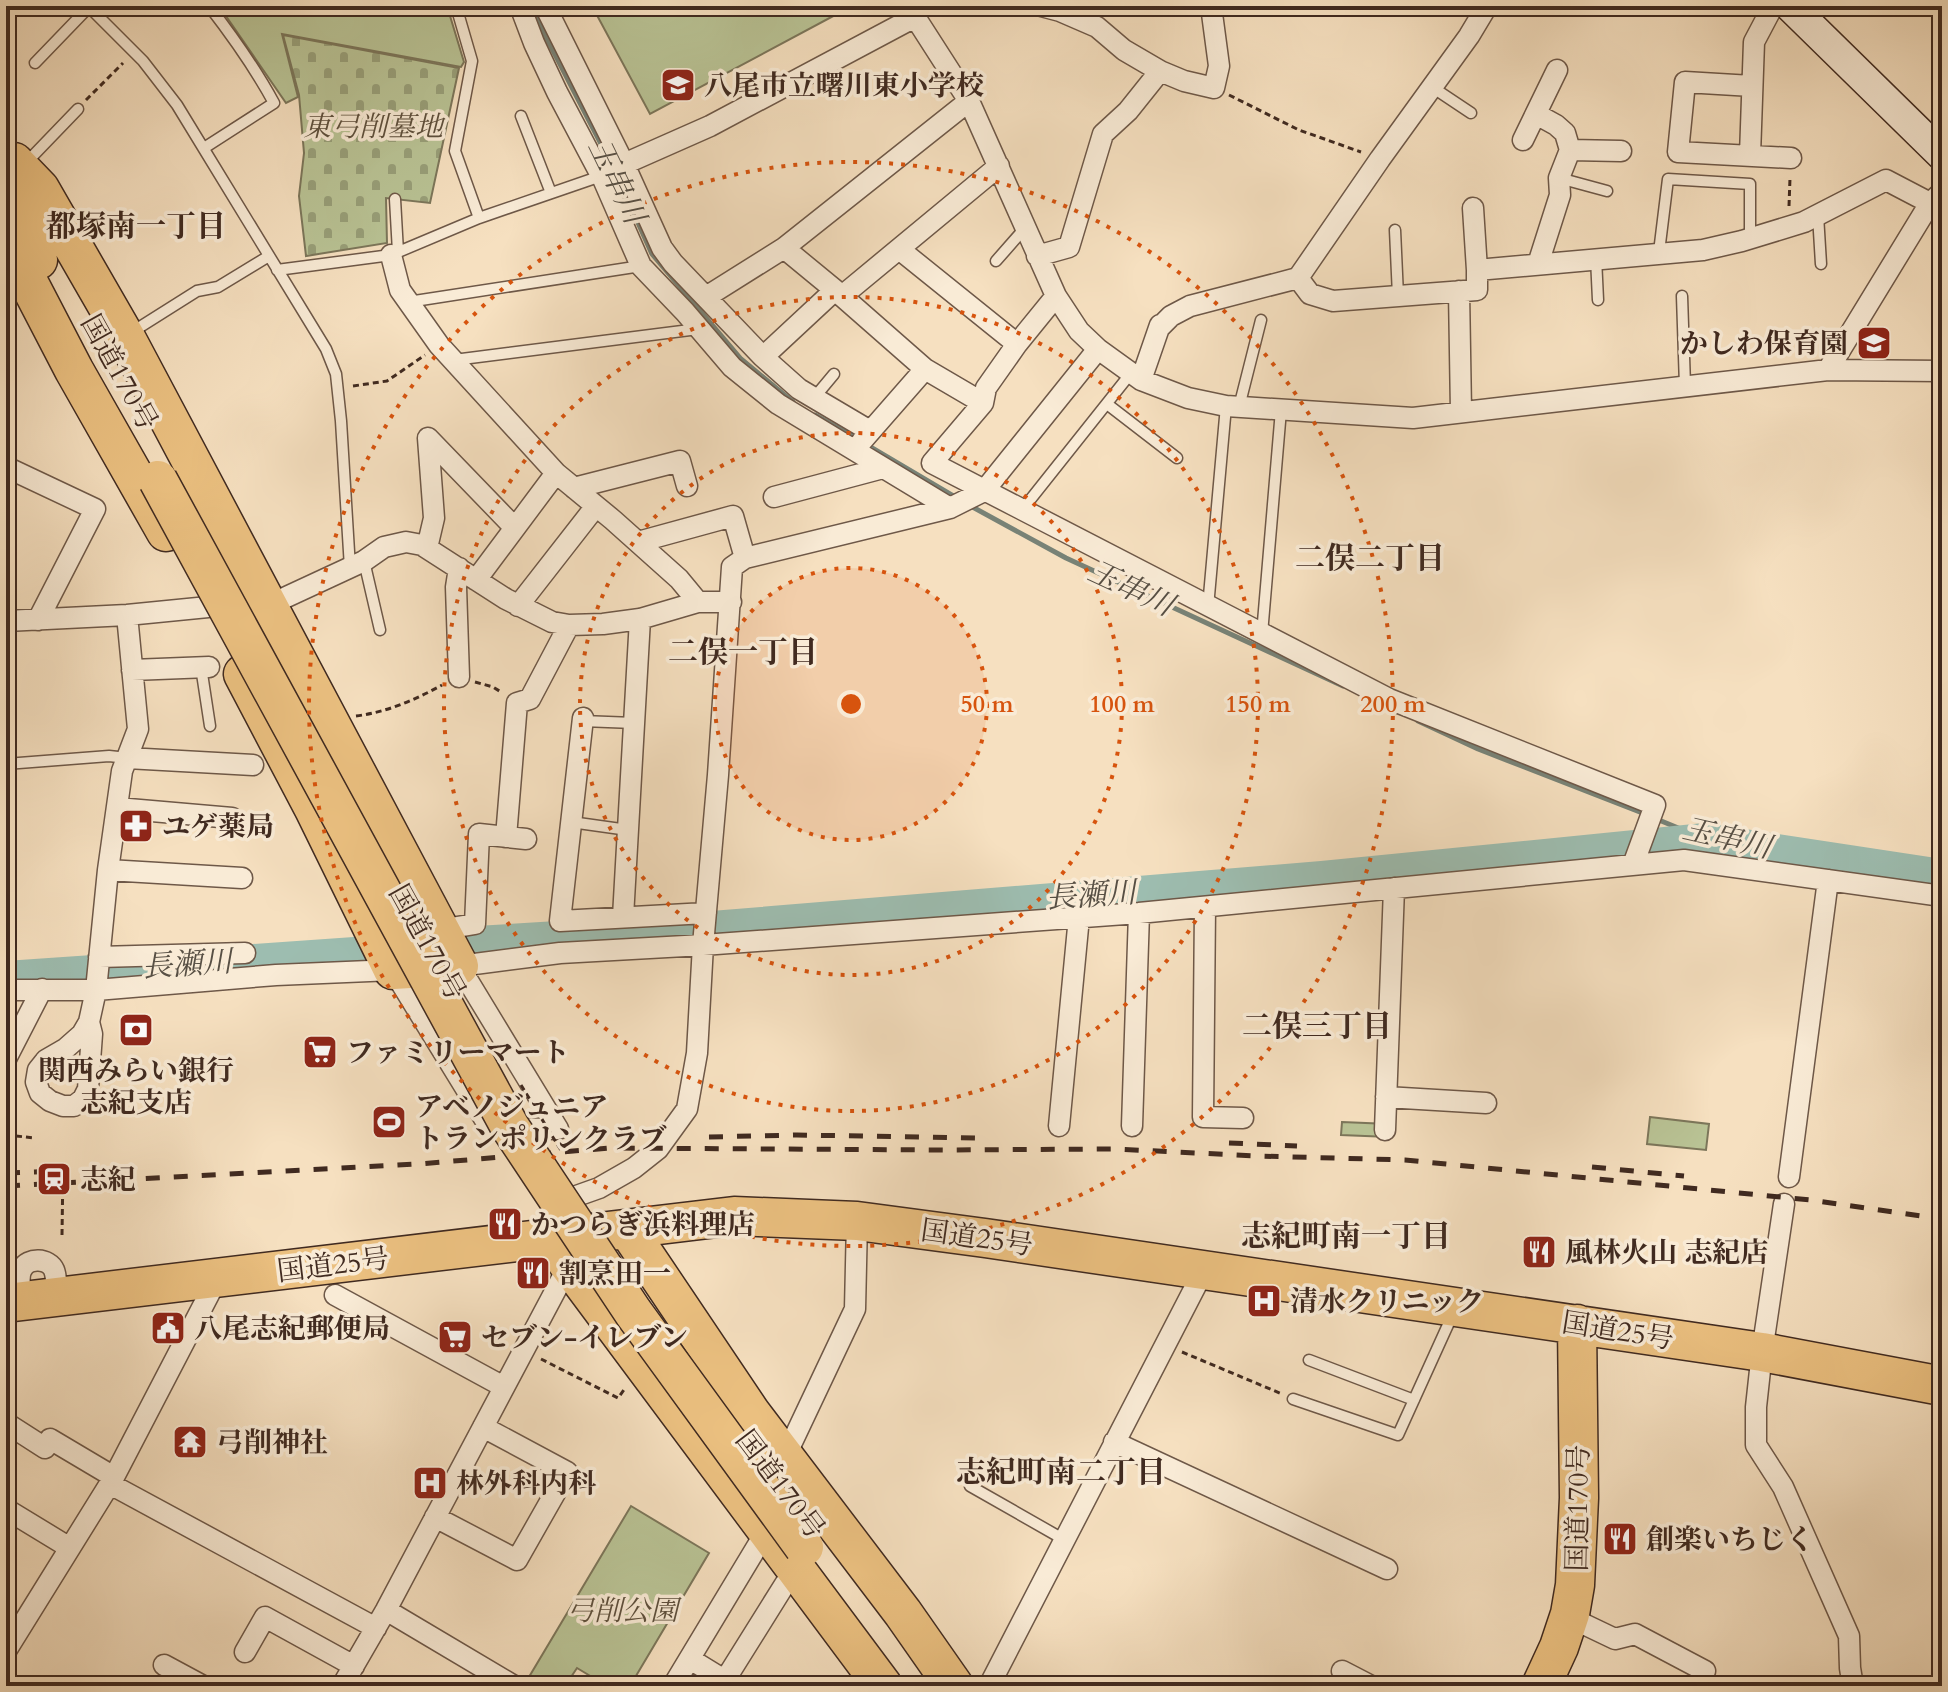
<svg xmlns="http://www.w3.org/2000/svg" width="1948" height="1692" font-family="Cardo,'Noto Serif JP',serif">
<style>
.green{fill:#b9c395;stroke:#7c765a;stroke-width:2}
.cemetery{fill:url(#cemetery-stones);stroke:#7c765a;stroke-width:2}
.lines{fill:none;stroke-linecap:round;stroke-linejoin:round}
.stream{stroke:#788276;stroke-width:5}
.river{stroke:#9dbdb0;stroke-width:32}
.lane-casing{stroke:#6e5848;stroke-width:13}
.street-casing{stroke:#6e5848;stroke-width:23}
.secondary-casing{stroke:#402a20;stroke-width:33}
.highway-casing{stroke:#402a20;stroke-width:41}
.path{stroke:#402a20;stroke-width:3;stroke-dasharray:6 4;stroke-linecap:butt}
.lane{stroke:#f9ebd6;stroke-width:10}
.street{stroke:#f9ebd6;stroke-width:20}
.secondary{stroke:#f9ebd6;stroke-width:30}
.highway{stroke:#ebc080;stroke-width:38}
.rail{stroke:#402a20;stroke-width:5;stroke-dasharray:14 14;stroke-linecap:butt}
.highway-bridge-casing{stroke:#402a20;stroke-width:41;stroke-linecap:butt}
.path-bridge{stroke:#402a20;stroke-width:3;stroke-dasharray:6 4;stroke-linecap:butt}
.highway-bridge{stroke:#ebc080;stroke-width:38}
.ring{fill:none;stroke:#d7540e;stroke-width:4;stroke-dasharray:4 8}
.labels{text-anchor:middle;stroke-width:7;stroke-linejoin:round;paint-order:stroke}
.poi-label{font-size:28px;font-weight:bold;fill:#402a20;stroke:#f9ebd6;text-anchor:start}
.park-label{font-size:28px;font-style:italic;fill:#5e503d;stroke:#f9ebd6}
.street-label{font-size:28px;fill:#402a20;stroke:#f9ebd6}
.water-label{font-size:30px;font-style:italic;fill:#574f44;stroke:#f9ebd6}
.neighbourhood-label{font-size:30px;font-weight:bold;fill:#402a20;stroke:#f9ebd6}
.centre{fill:#d7540e;stroke:#f9ebd6;stroke-width:4}
.ring-label{font-size:24px;text-anchor:middle;font-weight:bold;fill:#d7540e;stroke:#f9ebd6;stroke-width:7;stroke-linejoin:round;paint-order:stroke}
</style>
<defs>
<pattern id="cemetery-stones" width="16" height="16" patternUnits="userSpaceOnUse" patternTransform="scale(2)"><rect width="16" height="16" fill="#b9c395"/><path d="M2 7V4a2 2 0 0 1 4 0v3zM10 15v-3a2 2 0 0 1 4 0v3z" fill="#989f79"/></pattern>
</defs>
<rect width="100%" height="100%" fill="#f6e0c0"/>
<filter id="stains"><feTurbulence type="fractalNoise" baseFrequency=".0025" numOctaves="4"/><feColorMatrix values="0 0 0 0 .2 0 0 0 0 .09 0 0 0 0 .02 0 0 0 .5 -.17"/></filter>
<radialGradient id="worn" r=".72"><stop offset=".6" stop-color="#630" stop-opacity="0"/><stop offset="1" stop-color="#630" stop-opacity=".3"/></radialGradient>
<path class="green" d="M219,6H447L464,62L461,67L282,34L298,97L286,103Z
M592,6H852L650,114Z
M1650,1117L1709,1124L1706,1150L1647,1144Z
M1342,1122L1389,1124V1137L1341,1135Z
M631,1506L709,1553L630,1686H607L577,1668L565,1686H532L526,1682Z"/>
<path class="cemetery" d="M283,35L459,68L430,203L386,198L387,243L306,256L299,196L304,153L299,95Z"/>
<g class="lines">
<path class="stream" d="M533,6L544,33L615,171L652,254L741,359L793,402
M815,415L859,440
M867,445L955,497
M967,504L1066,558L1343,686
M1418,721L1478,749L1645,814
M1654,818L1705,839"/>
<path class="river" d="M477,942L687,929L1322,877L1705,839L1942,875
M6,977L369,952"/>
<g class="lane-casing">
<path id="lane" d="M88,6L143,61L177,105L326,349L336,374L341,421L350,568
M456,6L472,61L455,151L479,218
M35,63L89,7
M1432,87L1471,113
M521,116L551,193
M204,148L274,103C255,68 233,37 209,6
M25,164L78,109
M1559,178L1607,191
M395,199L398,252
M1818,215L1821,264
M1395,230L1398,296
M1659,252L1668,179L1750,184V238
M1596,258L1598,300
M996,261L1025,228
M277,270L391,255L479,218L601,176L624,164
M1682,296L1685,386
M408,302L641,266
M132,332L197,291L218,287L269,256
M454,360L698,329
M814,398L834,374
M1107,404L1177,458
M1239,407L1261,320
M1022,510L1131,373
M364,561L380,630
M1208,607L1226,406
M1262,634L1281,410
M201,667L210,726
M582,721L634,723
M6,764L109,756L127,758
M571,822L628,830
M1309,1360L1414,1400
M1293,1399L1398,1435L1452,1316
M970,1486L1063,1539"/>
</g>
<g class="street-casing">
<path id="street" d="M520,6L534,43L557,92L603,179L641,266L685,312L732,367L778,404L950,508
M545,6L624,164L662,248L673,263L763,357L799,389L870,431
M908,6L969,101L1056,296L1079,331L1098,349L1141,380L1188,398L1226,406L1413,418L1828,370L1942,371
M1041,6L1060,11L1097,27L1124,50L1160,71
M1752,86L1685,82L1678,152L1791,158
M1536,114L1556,125L1565,133L1570,150L1559,178L1560,195L1538,264
M1523,140L1557,70
M1570,150L1621,151
M1750,155L1754,42L1773,6
M624,164L710,126L915,17
M1473,208L1477,270
M784,248L835,290L925,369L983,403
M899,249L1017,344
M391,255L400,290L439,345L556,473L613,520L679,579L698,602
M1037,256L1069,247L1103,134L1128,111L1160,71L1184,81L1214,88L1219,66L1211,6
M1298,278L1310,294L1333,301L1477,290V270L1703,250L1742,241L1804,222L1886,180L1930,203
M1459,291L1461,412
M842,296L999,166
M1056,296L1017,344L986,388L983,403L932,463L1389,699L1655,805L1633,865
M706,297L784,248L969,101
M1161,326L1171,316L1190,306L1298,278L1380,159L1469,36L1487,6
M763,357L835,290
M1828,370L1930,203L1942,192
M1141,380L1160,325
M862,441L925,369
M6,467L95,509L38,620
M574,488L680,461L687,486
M774,497L883,468
M638,542L733,516L745,558
M427,548L434,518L428,438L514,527
M476,580L556,473
M267,606L364,561L384,547L406,542L422,545L506,599L552,622L569,625L603,624L640,619L698,602H731
M518,606L596,506
M6,621L127,615L208,607
M132,670L209,667
M459,677L456,587L459,568
M583,718L560,921L706,913
M127,758L253,765
M117,808L232,818
M506,837L517,703L530,699L569,625
M108,870L242,878
M1205,907L1203,1117L1243,1118
M623,917L640,619
M439,930L475,924L479,834L526,839
M99,957L245,953
M6,990H96L276,975L393,970L490,1128L558,1129
M89,1022L92,1034L88,1089L83,1099L74,1106H63L50,1101L40,1093L36,1082L38,1070L46,1060L65,1049L82,1034L89,1022L96,990L108,870L122,771L138,729L127,615
M6,1059L42,989
M1386,1097L1486,1103
M1059,1126L1079,917
M1132,1126L1139,913
M558,1129L459,966L560,953L703,945L1139,913L1684,860L1942,896
M1385,1130L1394,888
M1789,1177L1828,880
M554,1204L599,1188L634,1168L658,1149L687,1109L697,1053L703,945L718,775L732,567L745,558L950,508L984,491L1098,349
M1784,1204L1762,1352L1756,1407V1445L1783,1487L1849,1636L1850,1668L1853,1686
M335,1295L504,1387
M22,1301C21,1292 17,1277 22,1269C28,1257 49,1258 54,1270C57,1277 56,1288 57,1296
M6,1423L45,1448L50,1439L114,1477
M1114,1442L1387,1569
M785,1457L855,1309L857,1221
M110,1484L376,1628
M6,1509L70,1548
M435,1517L517,1560L567,1472L483,1427
M386,1610L514,1686
M1569,1617L1615,1639L1635,1634L1705,1671
M6,1651L114,1477L217,1279
M245,1652L265,1617L354,1666
M690,1659L734,1686
M164,1665L203,1686
M1342,1671L1371,1686
M725,1680L785,1584L798,1571
M342,1686L386,1610L569,1265
M673,1686L767,1530
M989,1686L1204,1270"/>
</g>
<g class="secondary-casing">
<path id="secondary" d="M1790,6L1942,155"/>
</g>
<g class="highway-casing">
<path id="highway" d="M14,162L40,189L127,340L459,966L393,970L314,809L243,674
M6,199L38,260
M6,239L74,370L166,532
M628,1230L751,1413L903,1613L954,1686
M550,1238L569,1265L883,1686
M6,1303L734,1216L857,1221L985,1238L1762,1352L1942,1386
M1541,1686L1559,1647L1570,1614L1575,1585L1579,1498L1577,1324"/>
</g>
<path class="path" d="M1229,95L1299,130L1361,152
M86,100L123,63
M1789,206L1790,178
M353,386L387,381L425,355
M475,682L493,687L501,692
M356,716C387,712 415,700 442,685
M16,1136L35,1138
M6,1239L7,1258
M1182,1352L1282,1394
M541,1359L618,1398L626,1387"/>
<use href="#lane" class="lane"/>
<use href="#street" class="street"/>
<use href="#secondary" class="secondary"/>
<use href="#highway" class="highway"/>
<path class="rail" d="M709,1137L797,1135L981,1138
M1229,1143L1297,1146
M1592,1167L1684,1176
M6,1173L66,1171
M6,1186L418,1164L610,1148L950,1150L1115,1149L1257,1156L1405,1160L1810,1200L1942,1219"/>
<g class="highway-bridge-casing">
<path id="highway-bridge" d="M158,480L510,1127L633,1312L804,1547"/>
</g>
<path class="path-bridge" d="M521,1085L562,1152
M62,1235L63,1167"/>
<use href="#highway-bridge" class="highway-bridge"/>
</g>
<circle cx="851" cy="704" r="136" fill="#d7540e" fill-opacity=".12"/>
<g class="ring">
<circle cx="851" cy="704" r="136"/>
<circle cx="851" cy="704" r="271"/>
<circle cx="851" cy="704" r="407"/>
<circle cx="851" cy="704" r="542"/>
</g>
<defs>
<g id="school-square" transform="scale(1.8)"><rect x="-9" y="-9" width="18" height="18" rx="4" fill="#8f2418" stroke="#f9ebd6"/><path d="M0-5L7-2L0 1L-7-2ZM-4 1L0 2.5L4 1V4Q0 6-4 4Z" fill="#fff"/></g>
<g id="pharmacy-square" transform="scale(1.8)"><rect x="-9" y="-9" width="18" height="18" rx="4" fill="#8f2418" stroke="#f9ebd6"/><path d="M-2-6h4v4h4v4h-4v4h-4v-4h-4v-4h4Z" fill="#fff"/></g>
<g id="bank-square" transform="scale(1.8)"><rect x="-9" y="-9" width="18" height="18" rx="4" fill="#8f2418" stroke="#f9ebd6"/><path d="M-6-4H6V4H-6ZM0-2.3a2.3 2.3 0 1 0 0 4.6a2.3 2.3 0 1 0 0-4.6Z" fill="#fff"/></g>
<g id="supermarket-square" transform="scale(1.8)"><rect x="-9" y="-9" width="18" height="18" rx="4" fill="#8f2418" stroke="#f9ebd6"/><path d="M-6-5.5h2.5l.6 2H6L4.5 2H-2.5L-4.4-4H-6ZM-1.5 3.2a1.3 1.3 0 1 0 .1 0ZM3 3.2a1.3 1.3 0 1 0 .1 0Z" fill="#fff"/></g>
<g id="stadium-square" transform="scale(1.8)"><rect x="-9" y="-9" width="18" height="18" rx="4" fill="#8f2418" stroke="#f9ebd6"/><path d="M0-5a6.5 5 0 1 0 0 10a6.5 5 0 1 0 0-10ZM-3.5-1.8h7v3.6h-7Z" fill="#fff"/></g>
<g id="station-square" transform="scale(1.8)"><rect x="-9" y="-9" width="18" height="18" rx="4" fill="#8f2418" stroke="#f9ebd6"/><path d="M-3-6H3Q5-6 5-4V2Q5 4 3 4L4.5 6H3L1.5 4h-3L-3 6H-4.5L-3 4Q-5 4-5 2V-4Q-5-6-3-6ZM-3.5-4v3h7v-3ZM-3.5 1v1.5H-2V1ZM2 1v1.5H3.5V1Z" fill="#fff"/></g>
<g id="restaurant-square" transform="scale(1.8)"><rect x="-9" y="-9" width="18" height="18" rx="4" fill="#8f2418" stroke="#f9ebd6"/><path d="M-5-6h1v4h1v-4h1v4h1v-4h1v5L-1.5 .5V6h-2V.5L-5-1ZM5-6V6H3V1.5H1.5Q1.5-4 5-6Z" fill="#fff"/></g>
<g id="hospital-square" transform="scale(1.8)"><rect x="-9" y="-9" width="18" height="18" rx="4" fill="#8f2418" stroke="#f9ebd6"/><path d="M-5-5h3v3.5h4V-5h3V5h-3V1.5h-4V5h-3Z" fill="#fff"/></g>
<g id="civic-square" transform="scale(1.8)"><rect x="-9" y="-9" width="18" height="18" rx="4" fill="#8f2418" stroke="#f9ebd6"/><path d="M-.6-6.5H3V-4.5H.6V-3L4-1V1h2V6H-6V1h2V-1L-.6-3ZM-1.2 2.5V6h2.4V2.5Z" fill="#fff"/></g>
<g id="temple-square" transform="scale(1.8)"><rect x="-9" y="-9" width="18" height="18" rx="4" fill="#8f2418" stroke="#f9ebd6"/><path d="M0-6L5-2H3V0L6.5 2.5H4V6H1.5V3h-3V6H-4V2.5H-6.5L-3 0V-2H-5Z" fill="#fff"/></g>
</defs>
<g fill-rule="evenodd">
<use href="#school-square" x="678" y="85"/>
<use href="#school-square" x="1874" y="343"/>
<use href="#pharmacy-square" x="136" y="826"/>
<use href="#bank-square" x="136" y="1030"/>
<use href="#supermarket-square" x="320" y="1052"/>
<use href="#stadium-square" x="389" y="1122"/>
<use href="#station-square" x="54" y="1179"/>
<use href="#restaurant-square" x="505" y="1224"/>
<use href="#restaurant-square" x="1539" y="1252"/>
<use href="#restaurant-square" x="533" y="1273"/>
<use href="#hospital-square" x="1264" y="1301"/>
<use href="#civic-square" x="168" y="1328"/>
<use href="#supermarket-square" x="455" y="1337"/>
<use href="#temple-square" x="190" y="1442"/>
<use href="#hospital-square" x="430" y="1483"/>
<use href="#restaurant-square" x="1620" y="1539"/>
</g>
<g class="labels">
<g class="poi-label">
<text x="704" y="95">八尾市立曙川東小学校</text>
<text x="1848" y="353" text-anchor="end">かしわ保育園</text>
<text x="162" y="836">ユゲ薬局</text>
<text x="346" y="1062">ファミリーマート</text>
<text x="136" y="1080" text-anchor="middle">関西みらい銀行<tspan x="136" dy="32">志紀支店</tspan></text>
<text x="415" y="1116">アベノジュニア<tspan x="415" dy="32">トランポリンクラブ</tspan></text>
<text x="80" y="1189">志紀</text>
<text x="531" y="1234">かつらぎ浜料理店</text>
<text x="1565" y="1262">風林火山 志紀店</text>
<text x="559" y="1283">割烹田一</text>
<text x="1290" y="1311">清水クリニック</text>
<text x="194" y="1338">八尾志紀郵便局</text>
<text x="481" y="1347">セブン-イレブン</text>
<text x="216" y="1452">弓削神社</text>
<text x="456" y="1493">林外科内科</text>
<text x="1646" y="1549">創楽いちじく</text>
</g>
<g class="park-label">
<text x="373" y="136">東弓削墓地</text>
<text x="622" y="1620">弓削公園</text>
</g>
<g class="street-label">
<text transform="translate(120 372) rotate(61)" y="10">国道170号</text>
<text transform="translate(428 942) rotate(61)" y="10">国道170号</text>
<text transform="translate(977 1237) rotate(8)" y="10">国道25号</text>
<text transform="translate(333 1264) rotate(-7)" y="10">国道25号</text>
<text transform="translate(1618 1330) rotate(9)" y="10">国道25号</text>
<text transform="translate(781 1484) rotate(53)" y="10">国道170号</text>
<text transform="translate(1577 1508) rotate(-89)" y="10">国道170号</text>
</g>
<g class="water-label">
<text transform="translate(617 181) rotate(64)" y="10">玉串川</text>
<text transform="translate(1131 588) rotate(25)" y="10">玉串川</text>
<text transform="translate(1727 838) rotate(13)" y="10">玉串川</text>
<text transform="translate(1091 895) rotate(-4)" y="10">長瀬川</text>
<text transform="translate(187 964) rotate(-4)" y="10">長瀬川</text>
</g>
<g class="neighbourhood-label">
<text x="136" y="236">都塚南一丁目</text>
<text x="1370" y="568">二俣二丁目</text>
<text x="743" y="662">二俣一丁目</text>
<text x="1317" y="1036">二俣三丁目</text>
<text x="1346" y="1246">志紀町南一丁目</text>
<text x="1061" y="1482">志紀町南二丁目</text>
</g>
</g>
<circle cx="851" cy="704" r="12" class="centre"/>
<g class="ring-label">
<text x="987" y="712">50 m</text>
<text x="1122" y="712">100 m</text>
<text x="1258" y="712">150 m</text>
<text x="1393" y="712">200 m</text>
</g>
<rect width="1948" height="1692" fill="none" stroke="#f6e0c0" stroke-width="32"/>
<rect x="8" y="8" width="1932" height="1676" fill="none" stroke="#402a20" stroke-width="4"/>
<rect x="16" y="16" width="1916" height="1660" fill="none" stroke="#402a20" stroke-width="2"/>
<rect width="100%" height="100%" filter="url(#stains)"/>
<rect width="100%" height="100%" fill="url(#worn)"/>
</svg>
